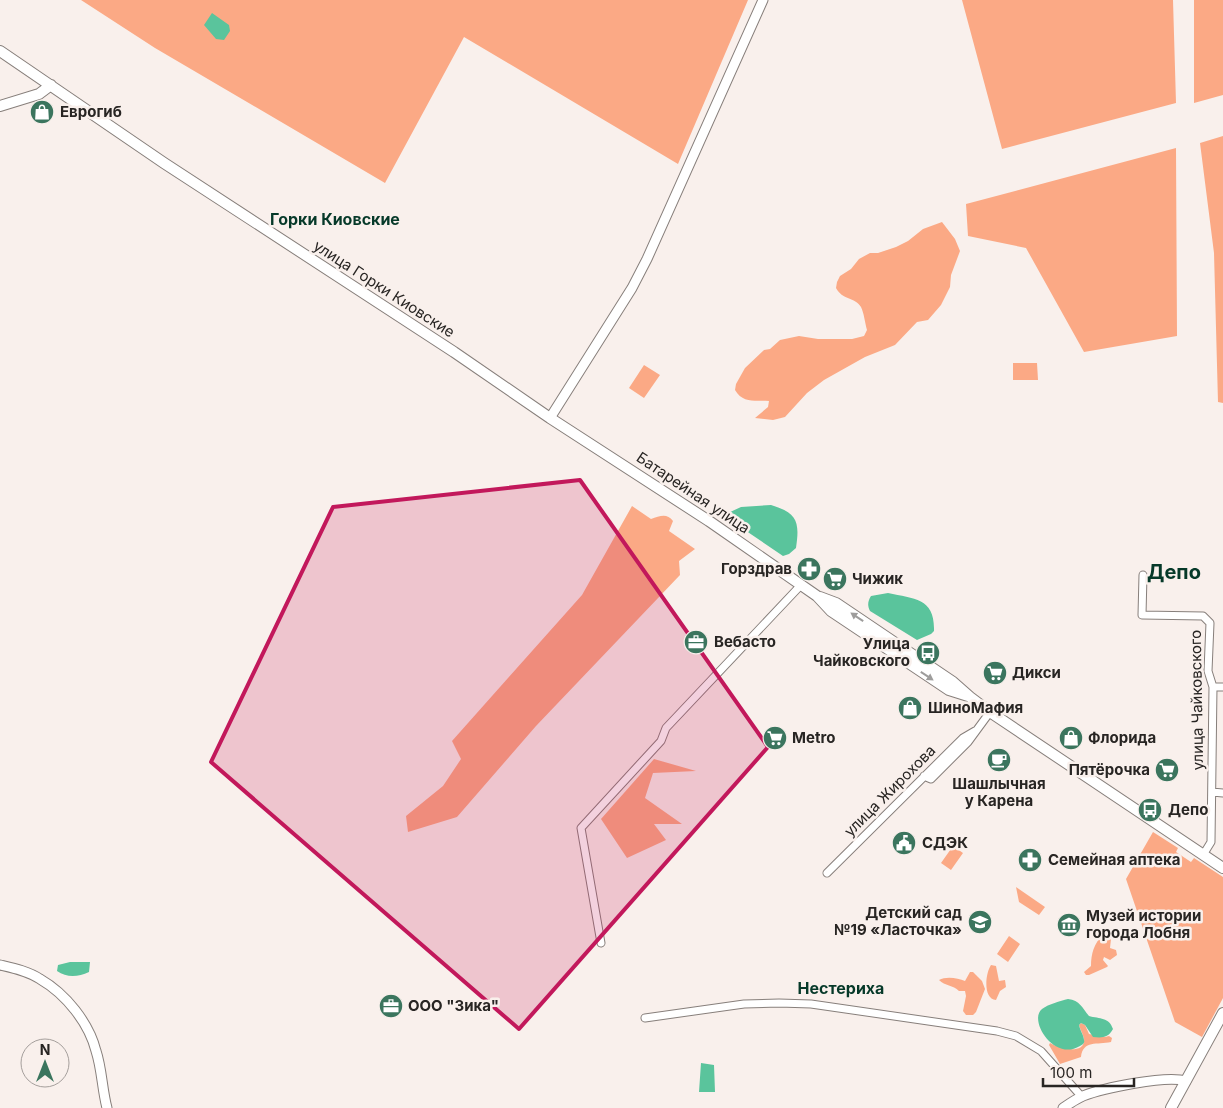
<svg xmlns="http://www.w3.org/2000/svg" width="1223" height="1108" font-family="Inter,sans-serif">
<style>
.green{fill:#fba985}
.water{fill:#5ac49c}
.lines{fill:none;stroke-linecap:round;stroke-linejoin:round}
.minor-casing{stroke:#877f7b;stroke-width:9}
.tertiary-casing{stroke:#877f7b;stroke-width:11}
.secondary-casing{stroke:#877f7b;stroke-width:12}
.minor{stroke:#fff;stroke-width:7}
.tertiary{stroke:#fff;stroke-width:9}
.secondary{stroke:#fff;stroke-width:10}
.oneway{fill:#9e9d9c}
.marked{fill:#c2185b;fill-opacity:0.2;stroke:#c2185b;stroke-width:4;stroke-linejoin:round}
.labels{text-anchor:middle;stroke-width:5;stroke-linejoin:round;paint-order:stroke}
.poi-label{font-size:15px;font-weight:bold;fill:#282523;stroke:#f9f0ec;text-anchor:start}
.street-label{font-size:15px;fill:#282523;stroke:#f9f0ec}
.neighbourhood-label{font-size:16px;font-weight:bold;fill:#063929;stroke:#f9f0ec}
.district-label{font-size:20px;font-weight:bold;fill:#063929;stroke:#f9f0ec}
</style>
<rect width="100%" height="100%" fill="#f9f0ec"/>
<path class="green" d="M81,0H748L678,164L464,37L385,183L155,48Z
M962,0H1173L1176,103L1002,149Z
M1194,0H1223V95L1194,103Z
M1223,136V403L1218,402L1214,253L1200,143Z
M1176,148L1177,336L1084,352L1026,248L968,236L966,204Z
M942,222L955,239L960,251L951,275L950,287L941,305L928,320L917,322L895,345L865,357L824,380L807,393L785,417L773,420L755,418L768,407L769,401C756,400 743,404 735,390L736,384L745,368L764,350L770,349L780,340L799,336L818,339H852L864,336L867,330C865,323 864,313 861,307C855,297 842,300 836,288L837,282L840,276L851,269L859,259L870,253H878L896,247L908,241L923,229Z
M1013,363H1037L1038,380H1013Z
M644,365L660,375L644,398L629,388Z
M632,506L651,519C660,516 667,513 673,521L669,531L695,549L679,561L680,575L536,726L457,817L408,832L406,816L443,786L461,759L452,741L582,595Z
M654,759L696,771L653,773L645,798L682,824H654L666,840L627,858L601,819Z
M1153,832L1178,848L1176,852L1191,862L1194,858L1223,877V998L1202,1037L1175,1022L1126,879Z
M953,846L963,853L951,870L941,863Z
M1016,887L1045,907L1039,915L1019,902Z
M1103,935H1107L1111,939L1110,948L1116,950L1117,955L1110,960L1104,957L1103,960L1108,966L1107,967L1089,975H1086L1084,972L1091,966C1091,954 1094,943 1103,935Z
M1009,936L1020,944L1008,962L997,954Z
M991,965L996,966L999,981L1005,980L1006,987L1000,991L996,1000C983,999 985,974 991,965Z
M970,972H973L982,981L985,989L976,1012L973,1015H966L963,1011L966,996L965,991H959C953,985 945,986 939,980C946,976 958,978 965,981Z
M1081,1023L1085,1025L1089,1034L1105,1037L1109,1036L1112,1038L1111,1042C1097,1045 1083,1040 1081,1057L1060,1064L1049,1045L1050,1043C1058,1048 1083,1055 1084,1041C1085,1038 1080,1029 1079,1025Z"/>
<path class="water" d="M212,13L229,25L230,31L224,40L216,39L204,25Z
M771,505C797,513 800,521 796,548L789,554L783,556L727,518L728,513L741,507Z
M888,593C915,599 935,598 934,631L931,634L917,640L870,611C867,605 868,601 871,596Z
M70,962H90L89,972C78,977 67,978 57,971L58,965Z
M1068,999C1080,1000 1082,1008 1089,1016C1100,1019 1109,1017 1113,1029C1108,1038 1102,1038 1093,1037L1085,1025L1081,1023L1079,1025C1080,1030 1084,1036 1084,1040C1085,1043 1083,1044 1080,1046C1054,1062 1028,1020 1042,1009C1049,1004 1060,1001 1068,999Z
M701,1063L714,1065L715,1092H699Z"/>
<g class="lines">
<g class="minor-casing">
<path id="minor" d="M1143,575L1142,615L1203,616L1210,623L1208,671L1213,687L1211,842L1203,855
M1213,687H1223
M924,776L931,779L968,742L990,712
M1212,792L1223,793
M827,873L963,738L975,731
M601,943L581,828L661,741L666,728L801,585
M645,1018L744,1004L779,1003L811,1004L997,1031L1016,1036L1041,1051L1082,1097"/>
</g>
<g class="tertiary-casing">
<path id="tertiary" d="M550,418L632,288L647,259L763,0
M0,965C13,968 28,971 40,979C66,994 89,1023 96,1051C102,1069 102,1089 107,1108
M1063,1108C1069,1104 1076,1099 1083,1096C1103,1088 1166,1075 1186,1081"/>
</g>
<g class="secondary-casing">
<path id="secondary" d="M0,51L164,163L454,352L550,418L709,521L817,596L831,611L949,690L968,696
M0,106L39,94L51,85
M820,597L836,603L953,682L970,697L990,712L1223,868
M1171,1108L1223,1013"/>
</g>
<use href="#minor" class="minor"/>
<use href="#tertiary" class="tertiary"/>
<use href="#secondary" class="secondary"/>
</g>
<defs><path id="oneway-solid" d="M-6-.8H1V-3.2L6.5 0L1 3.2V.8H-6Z" transform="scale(1.25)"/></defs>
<g class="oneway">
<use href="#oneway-solid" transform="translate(857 617) rotate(-146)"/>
<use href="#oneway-solid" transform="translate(927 676) rotate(34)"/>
</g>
<path class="marked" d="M580,480L768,747L519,1029L211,762L333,507Z"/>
<defs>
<g id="shop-disc" transform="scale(1.25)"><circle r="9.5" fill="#3b755e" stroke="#f9f0ec"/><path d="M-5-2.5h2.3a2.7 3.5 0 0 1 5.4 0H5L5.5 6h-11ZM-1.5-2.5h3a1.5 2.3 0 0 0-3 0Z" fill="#fff"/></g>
<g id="pharmacy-disc" transform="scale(1.25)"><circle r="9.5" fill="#3b755e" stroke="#f9f0ec"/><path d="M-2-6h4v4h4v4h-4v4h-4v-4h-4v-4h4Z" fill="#fff"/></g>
<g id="supermarket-disc" transform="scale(1.25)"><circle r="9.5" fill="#3b755e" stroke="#f9f0ec"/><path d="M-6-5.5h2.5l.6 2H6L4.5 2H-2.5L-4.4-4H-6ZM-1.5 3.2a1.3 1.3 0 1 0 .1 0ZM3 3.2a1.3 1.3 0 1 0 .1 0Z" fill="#fff"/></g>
<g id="office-disc" transform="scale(1.25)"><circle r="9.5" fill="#3b755e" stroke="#f9f0ec"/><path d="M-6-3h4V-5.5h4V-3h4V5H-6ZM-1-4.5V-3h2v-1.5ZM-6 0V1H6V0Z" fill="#fff"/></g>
<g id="bus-disc" transform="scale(1.25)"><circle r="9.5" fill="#3b755e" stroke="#f9f0ec"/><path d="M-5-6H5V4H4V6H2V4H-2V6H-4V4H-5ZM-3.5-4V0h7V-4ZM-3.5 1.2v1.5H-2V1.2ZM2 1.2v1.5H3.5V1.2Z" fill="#fff"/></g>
<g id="cafe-disc" transform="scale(1.25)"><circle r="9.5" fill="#3b755e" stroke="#f9f0ec"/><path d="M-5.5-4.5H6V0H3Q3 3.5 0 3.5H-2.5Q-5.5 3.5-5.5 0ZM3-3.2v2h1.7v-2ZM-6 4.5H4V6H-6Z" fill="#fff"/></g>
<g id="civic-disc" transform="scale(1.25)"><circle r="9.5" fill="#3b755e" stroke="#f9f0ec"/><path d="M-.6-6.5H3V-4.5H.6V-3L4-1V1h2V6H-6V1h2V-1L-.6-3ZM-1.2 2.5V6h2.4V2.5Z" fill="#fff"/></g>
<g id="school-disc" transform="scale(1.25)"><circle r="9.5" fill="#3b755e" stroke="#f9f0ec"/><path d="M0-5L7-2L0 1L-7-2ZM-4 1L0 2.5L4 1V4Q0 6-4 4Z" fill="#fff"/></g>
<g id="museum-disc" transform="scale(1.25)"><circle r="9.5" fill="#3b755e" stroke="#f9f0ec"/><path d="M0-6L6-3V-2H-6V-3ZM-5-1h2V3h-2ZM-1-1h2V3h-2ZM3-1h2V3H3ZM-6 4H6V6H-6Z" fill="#fff"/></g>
</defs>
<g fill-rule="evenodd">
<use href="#shop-disc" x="42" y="112"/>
<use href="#pharmacy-disc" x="809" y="569"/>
<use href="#supermarket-disc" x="835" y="579"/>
<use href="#office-disc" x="696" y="642"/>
<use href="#bus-disc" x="928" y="653"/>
<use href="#supermarket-disc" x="995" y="673"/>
<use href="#shop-disc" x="910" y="708"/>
<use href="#supermarket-disc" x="775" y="738"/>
<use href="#shop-disc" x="1071" y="738"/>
<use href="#cafe-disc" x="999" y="760"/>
<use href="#supermarket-disc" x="1167" y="770"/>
<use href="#bus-disc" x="1150" y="810"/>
<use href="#civic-disc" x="904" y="843"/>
<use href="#pharmacy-disc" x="1030" y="860"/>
<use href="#school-disc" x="980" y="922"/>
<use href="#museum-disc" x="1069" y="925"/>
<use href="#office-disc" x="391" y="1006"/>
</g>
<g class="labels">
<g class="poi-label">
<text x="60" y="117">Еврогиб</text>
<text x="792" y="574" text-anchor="end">Горздрав</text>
<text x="852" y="584">Чижик</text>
<text x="714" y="647">Вебасто</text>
<text x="910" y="649" text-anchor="end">Улица<tspan x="910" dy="17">Чайковского</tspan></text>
<text x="1012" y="678">Дикси</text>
<text x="928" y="713">ШиноМафия</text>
<text x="792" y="743">Metro</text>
<text x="1088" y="743">Флорида</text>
<text x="1150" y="775" text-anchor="end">Пятёрочка</text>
<text x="999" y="789" text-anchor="middle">Шашлычная<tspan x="999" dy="17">у Карена</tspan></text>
<text x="1168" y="815">Депо</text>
<text x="922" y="848">СДЭК</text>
<text x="1048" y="865">Семейная аптека</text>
<text x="962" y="918" text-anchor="end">Детский сад<tspan x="962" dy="17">№19 «Ласточка»</tspan></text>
<text x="1086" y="921">Музей истории<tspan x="1086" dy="17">города Лобня</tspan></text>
<text x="408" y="1011">ООО "Зика"</text>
</g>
<g class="street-label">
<text transform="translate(384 289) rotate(33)" y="5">улица Горки Киовские</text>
<text transform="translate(693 493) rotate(34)" y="5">Батарейная улица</text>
<text transform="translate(1197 700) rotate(-91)" y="5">улица Чайковского</text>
<text transform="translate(890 791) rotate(-45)" y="5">улица Жирохова</text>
</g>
<g class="neighbourhood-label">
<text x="335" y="225">Горки Киовские</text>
<text x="841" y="994">Нестериха</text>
</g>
<g class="district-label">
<text x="1174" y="579">Депо</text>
</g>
</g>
<g transform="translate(45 1063)"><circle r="24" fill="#f9f0ec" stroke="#a59f9c"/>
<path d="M0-4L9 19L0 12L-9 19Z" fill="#3b755e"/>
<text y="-8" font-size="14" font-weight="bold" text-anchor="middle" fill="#282523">N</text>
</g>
<path d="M1043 1078v8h91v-8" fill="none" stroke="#282523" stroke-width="2.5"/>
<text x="1050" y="1078" font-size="15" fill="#282523" stroke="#f9f0ec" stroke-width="4" paint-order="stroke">100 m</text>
</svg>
